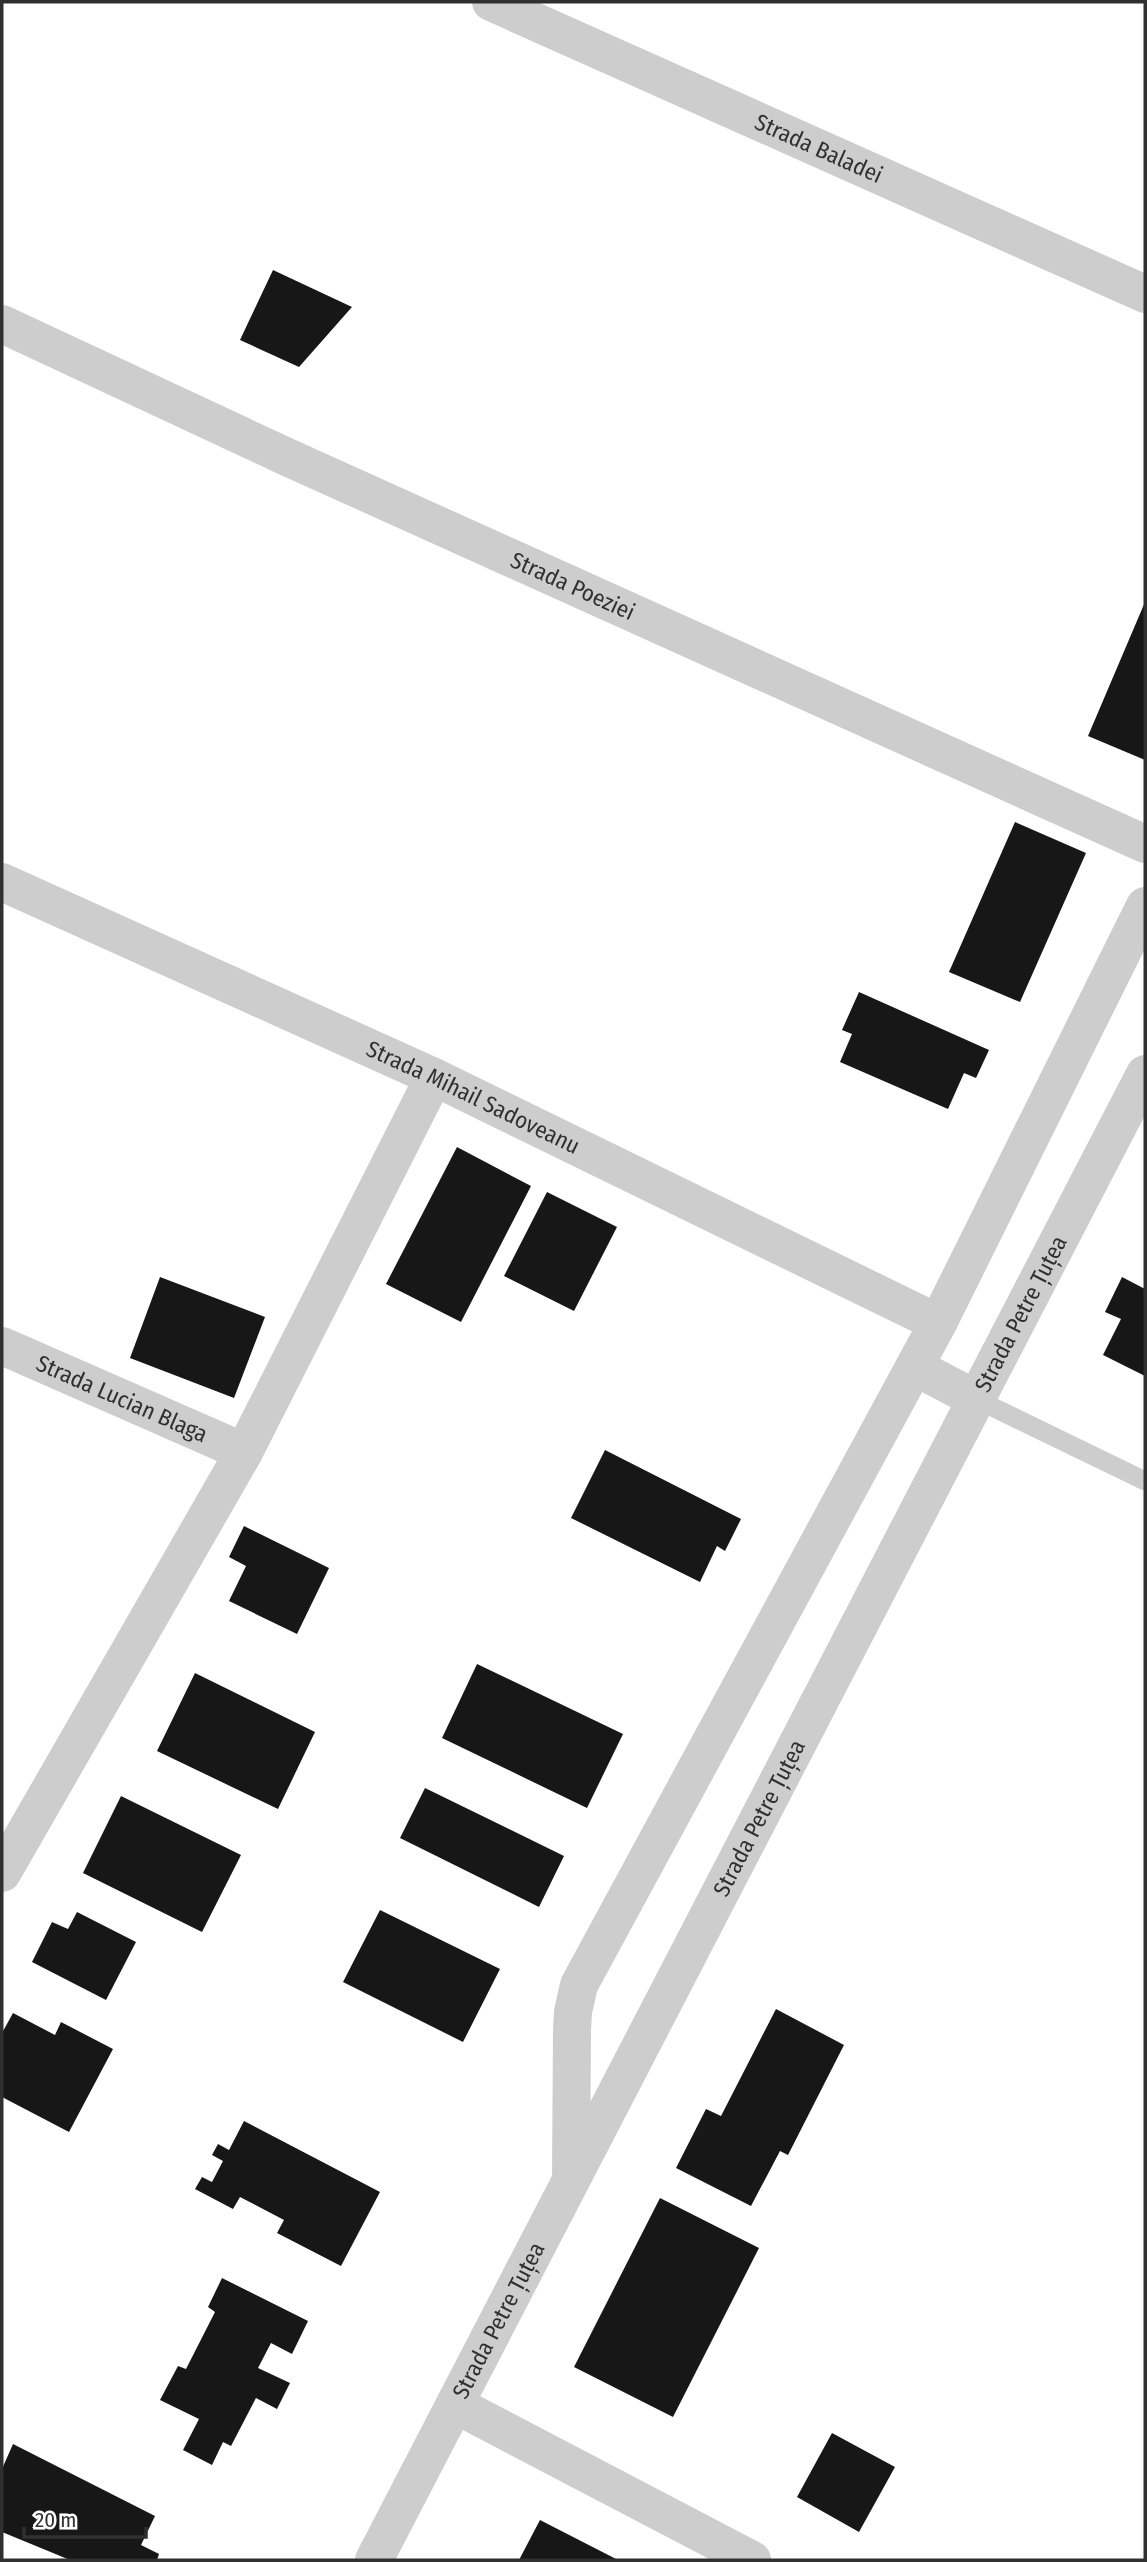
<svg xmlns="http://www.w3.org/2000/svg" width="1147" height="2562" font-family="'Fira Sans Condensed',sans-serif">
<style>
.building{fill:#171717}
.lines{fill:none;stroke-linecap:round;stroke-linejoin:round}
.service{stroke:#cdcdcd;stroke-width:19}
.minor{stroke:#cdcdcd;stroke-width:38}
.labels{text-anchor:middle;stroke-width:7;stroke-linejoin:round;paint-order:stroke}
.street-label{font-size:23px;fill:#303030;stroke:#fff}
</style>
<rect width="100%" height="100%" fill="#fff"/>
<path class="building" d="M273,270L352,307L299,367L240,340Z
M1145,602V760L1088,736Z
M1015,822L1086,853L1020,1002L949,972Z
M859,992L989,1050L976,1078L964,1073L948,1109L840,1062L852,1034L842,1030Z
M457,1147L531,1186L461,1322L386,1284Z
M547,1192L617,1227L574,1311L504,1276Z
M160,1277L265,1317L234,1398L130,1358Z
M1122,1277L1145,1289V1376L1103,1355L1121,1319L1105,1312Z
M605,1450L741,1519L725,1551L717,1546L700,1582L571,1518Z
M244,1526L329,1568L297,1634L229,1601L246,1566L229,1557Z
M477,1664L623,1734L587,1808L442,1738Z
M195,1673L315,1732L278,1809L157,1751Z
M425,1788L564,1856L539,1907L400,1838Z
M121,1796L241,1855L202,1932L83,1873Z
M380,1910L500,1969L463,2042L343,1982Z
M77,1912L136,1942L106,2000L32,1962L52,1922L68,1929Z
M776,2009L844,2045L788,2155L780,2151L751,2206L676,2168L706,2109L721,2116Z
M13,2013L55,2035L61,2022L113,2049L69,2132L2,2097V2033Z
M244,2121L380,2192L341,2266L277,2233L284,2220L240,2197L233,2209L195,2189L202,2177L212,2182L223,2161L212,2155L218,2144L229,2150Z
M660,2198L759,2248L673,2417L574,2367Z
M222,2278L308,2321L292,2354L271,2343L258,2368L290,2383L277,2409L256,2398L231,2446L223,2442L212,2465L183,2450L199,2419L160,2400L178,2366L186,2369L215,2312L208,2307Z
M832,2433L895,2467L859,2532L797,2497Z
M13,2444L155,2516L141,2545L159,2554L157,2560H70L2,2532V2469Z
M540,2520L618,2560H519Z"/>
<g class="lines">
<path class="service" d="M976,1399L1145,1481"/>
<g class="minor">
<path id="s1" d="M491,2L1145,294"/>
<path id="s2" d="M2,324L287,457L1145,844"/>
<path id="s3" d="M2,882L434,1077L938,1323"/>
<path id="s4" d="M2,1346L244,1452"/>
<path d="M915,1367L976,1399"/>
<path d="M2,1873L244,1452L434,1077"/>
<path d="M571,2177L572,2030L573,2012L579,1985L938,1323L1145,906"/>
<path d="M456,2405L752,2560"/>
<path id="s5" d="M374,2560L1145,1074"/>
</g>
</g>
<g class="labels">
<g class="street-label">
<text dy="8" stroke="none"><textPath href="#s1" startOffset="359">Strada Baladei</textPath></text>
<text dy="8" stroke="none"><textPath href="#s2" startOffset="628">Strada Poeziei</textPath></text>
<text dy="8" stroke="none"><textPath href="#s3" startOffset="518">Strada Mihail Sadoveanu</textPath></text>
<text dy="8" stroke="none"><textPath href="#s5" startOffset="1404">Strada Petre Țuțea</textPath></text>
<text dy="8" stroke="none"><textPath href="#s4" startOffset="131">Strada Lucian Blaga</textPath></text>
<text dy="8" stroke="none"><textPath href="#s5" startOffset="836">Strada Petre Țuțea</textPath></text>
<text dy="8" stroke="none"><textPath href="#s5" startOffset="270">Strada Petre Țuțea</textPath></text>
</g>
</g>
<rect width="1147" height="2562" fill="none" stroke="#303030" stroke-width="7"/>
<path d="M24 2527v10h122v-10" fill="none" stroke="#303030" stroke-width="3.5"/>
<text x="35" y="2527" font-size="21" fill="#303030" stroke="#ffffff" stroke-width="5" paint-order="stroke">20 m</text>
</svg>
